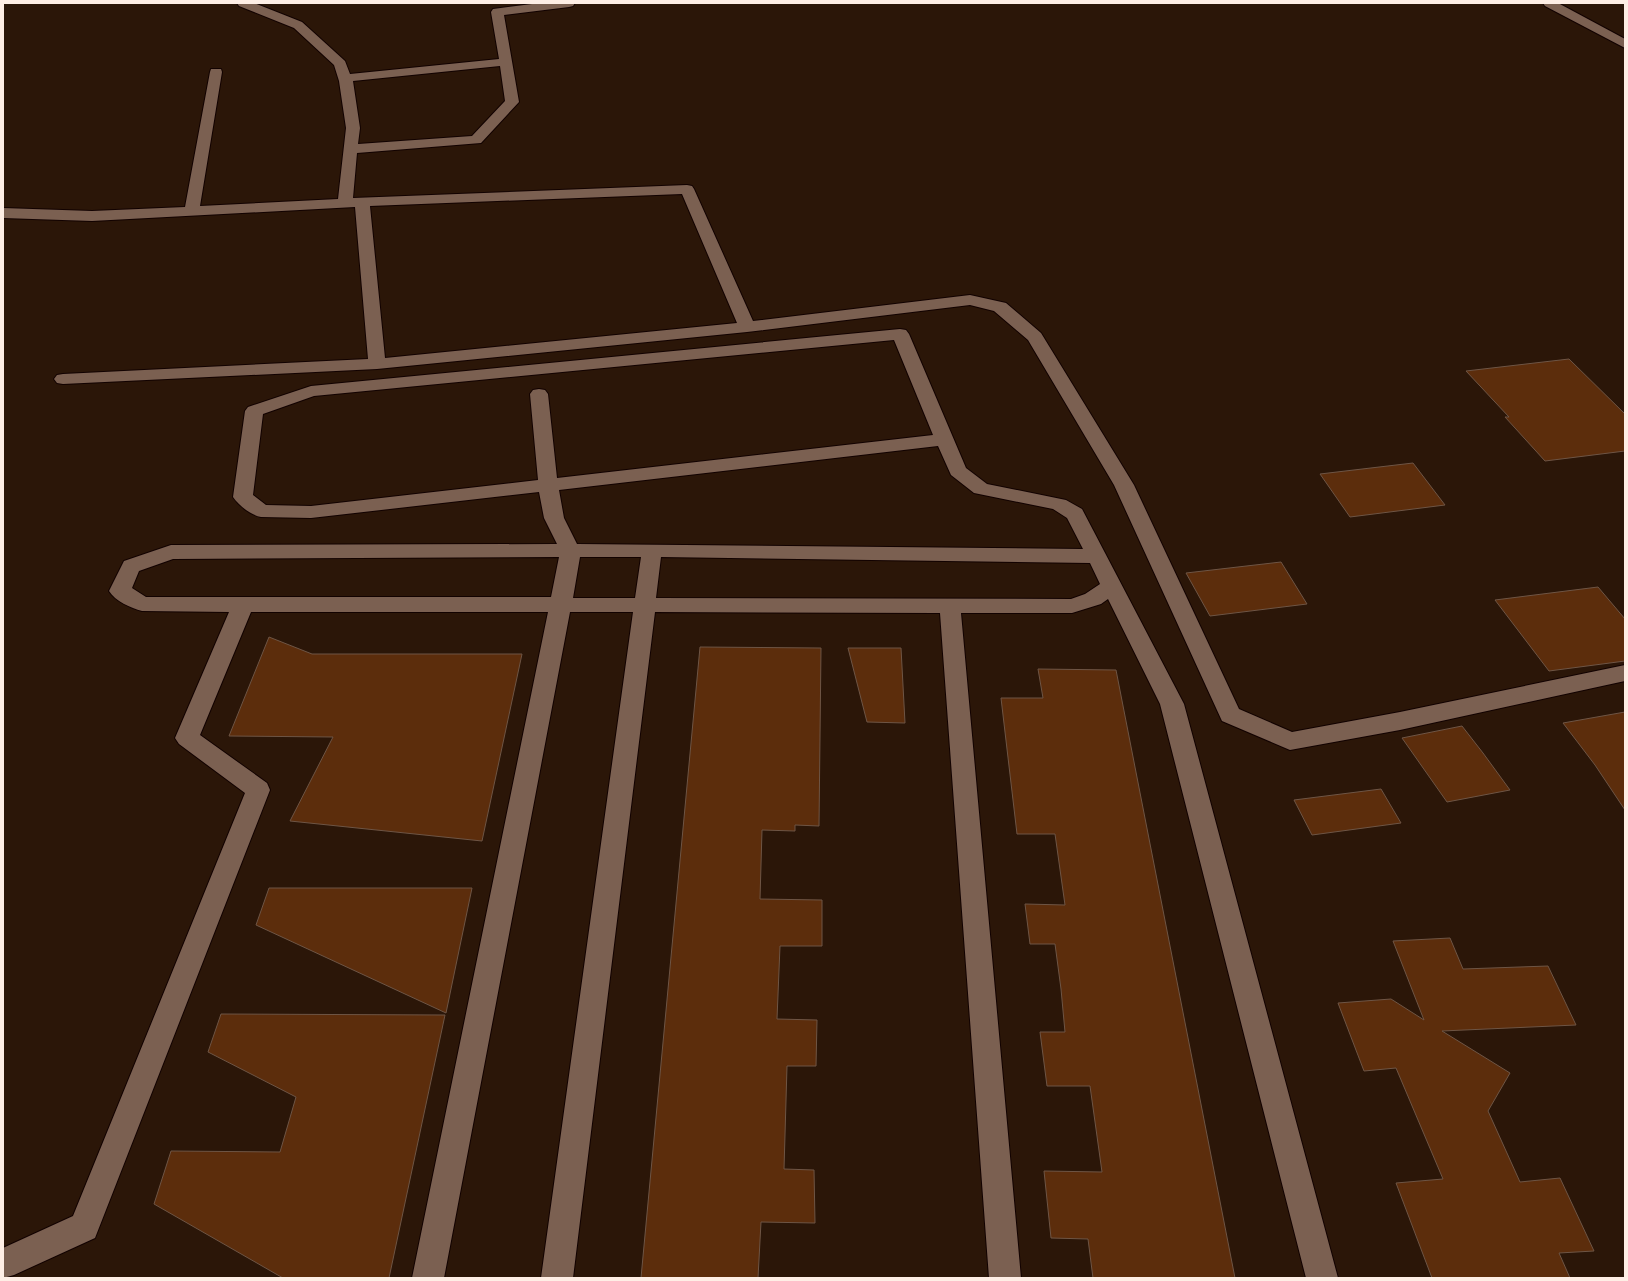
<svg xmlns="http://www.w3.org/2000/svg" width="1628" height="1281" font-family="'Source Serif 4',serif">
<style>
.building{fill:#5c2d0c;stroke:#6e5545}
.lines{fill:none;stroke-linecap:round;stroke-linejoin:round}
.minor-casing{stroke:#120200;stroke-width:2}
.minor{fill:#7b6051;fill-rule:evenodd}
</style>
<rect width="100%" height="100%" fill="#2b1608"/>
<path class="building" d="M1569,359L1625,414V451L1545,461L1505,417H1509L1466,371Z
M1413,463L1445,505L1350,517L1320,474Z
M1281,562L1307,604L1210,616L1186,573Z
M1598,587L1625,619V661L1549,671L1495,600Z
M269,637L312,654H522L482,841L290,821L333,737L229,736Z
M700,647L821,648L819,826L795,825V831L762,830L760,899L822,900V946H780L777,1019L817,1020L816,1066H787L784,1169L814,1170L815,1223L761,1222L758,1278H641Z
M848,648H901L905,723L867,722Z
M1038,669L1116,670L1235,1278H1093L1088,1239L1051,1238L1044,1171L1102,1172L1090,1086H1047L1040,1032H1065L1061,989L1055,944H1030L1025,904L1065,905L1055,834H1017L1001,698H1043Z
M1625,712V810L1595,765L1563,723Z
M1462,726L1483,753L1510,790L1447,802L1402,738Z
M1381,789L1401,823L1312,835L1294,800Z
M269,888H472L446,1013L256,925Z
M1450,938L1463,969L1548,966L1576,1025L1442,1031L1510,1073L1488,1111L1520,1182L1560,1178L1594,1251L1559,1253L1570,1278H1432L1396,1183L1443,1179L1396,1068L1364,1071L1338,1003L1391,999L1424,1020L1393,941Z
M221,1014L445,1015L389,1278H283L154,1204L171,1151L280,1152L296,1097L208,1052Z"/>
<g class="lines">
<g class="minor-casing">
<path id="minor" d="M237,3H254L302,22L345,61L350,74L499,59L491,12L493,9L540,3H575L573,6L569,7L504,15L519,102L481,143L357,153L353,198L687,185L692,186L694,189L753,321L970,295L1006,303L1041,333L1134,485L1239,709L1292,732L1400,712L1625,665V681L1400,730L1290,750L1222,721L1114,485L1028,340L994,311L970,305L747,332L377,369L63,384L57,383L54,379L57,375L63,374L368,359L355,207L92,221L3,218V208L92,211L185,207L210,72L211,69H221L222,72L200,206L338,199L346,128L339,81L334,65L294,28L239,6ZM500,66L505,101L472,136L358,144L360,128L353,81ZM682,194L737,323L385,358L370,206Z
M1543,3H1558L1625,39V48L1545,6Z
M900,329L906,330L909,334L966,468L987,484L1066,500L1082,509L1184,704L1338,1278H1306L1160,704L1108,599L1101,604L1072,613H961L1021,1278H989L940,613L655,612L573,1278H541L633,612H570L444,1278H412L548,612H251L200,735L267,783L270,790L95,1238L14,1275L3,1278V1248L73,1216L245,793L179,744L175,738L229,612L142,611C131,608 115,601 109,591L124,561L171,545L557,544L544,518L539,492L311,518L261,517C251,515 239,506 233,497L245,411L248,407L311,386ZM894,340L933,435L557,478L548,394L545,390L539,389L533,390L530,394L538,480L311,506L266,505L253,495L263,414L314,396ZM938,446L951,475L974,493L1053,509L1067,518L1083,549L577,544L564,518L559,490ZM559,557L551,597H146L132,588L139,571L173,559ZM580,557H641L635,598H573ZM661,557L1090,563L1100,584L1085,594L1071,599L656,598Z"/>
</g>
<use href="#minor" class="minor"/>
</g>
<rect width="1628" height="1281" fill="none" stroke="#feeee5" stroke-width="8"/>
</svg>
